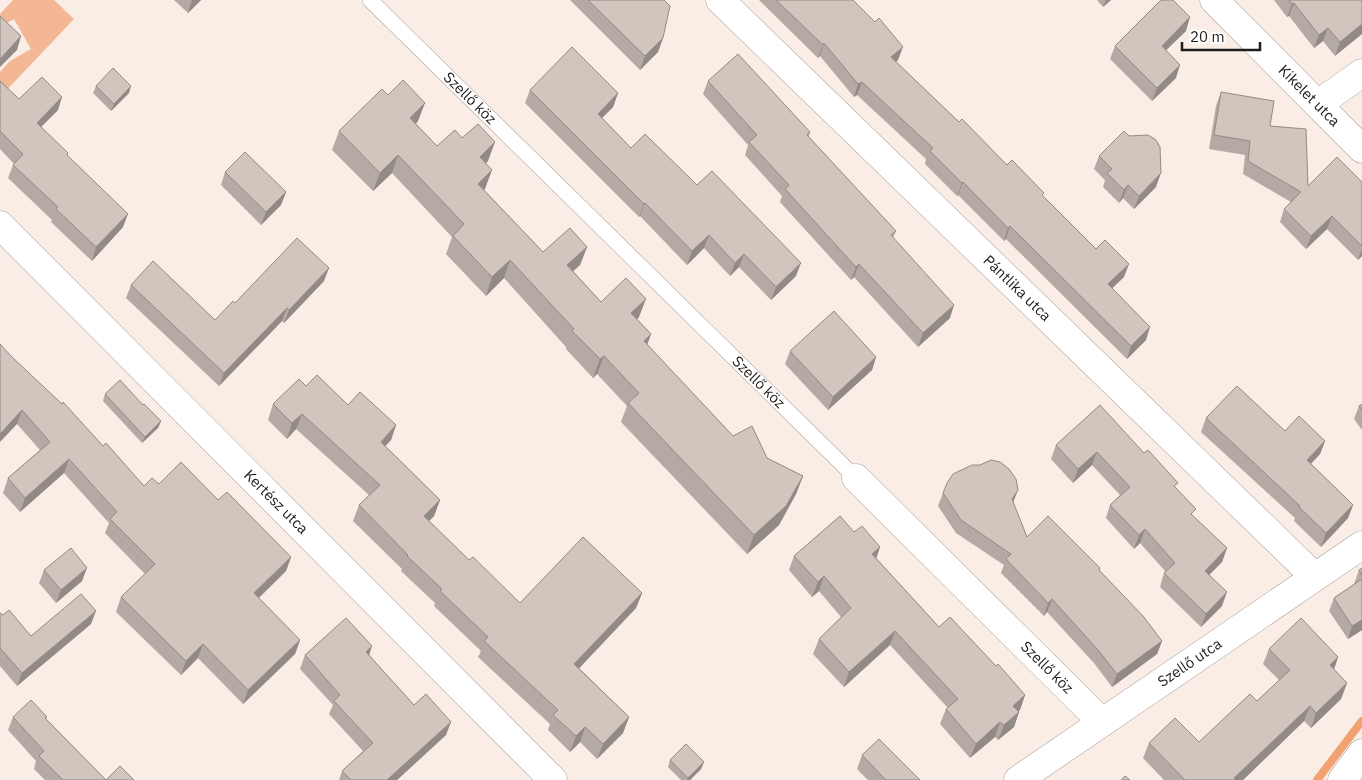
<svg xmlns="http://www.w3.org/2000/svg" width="1362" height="780" font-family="'IBM Plex Sans',sans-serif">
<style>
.garden{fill:#f3b794}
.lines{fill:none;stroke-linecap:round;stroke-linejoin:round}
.stream{stroke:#f2a270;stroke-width:8}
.lane-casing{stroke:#aca09a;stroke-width:16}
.street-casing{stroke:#aca09a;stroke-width:29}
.lane{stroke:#fff;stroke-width:15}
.street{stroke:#fff;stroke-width:28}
.wall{fill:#b4a9a3}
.shaded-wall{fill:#928a85}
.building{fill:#d1c5be;stroke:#928a85}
.labels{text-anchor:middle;stroke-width:4.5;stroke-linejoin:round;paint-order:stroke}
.street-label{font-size:15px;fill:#201c1a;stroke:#fff}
</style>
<rect width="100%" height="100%" fill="#f9ede6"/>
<path class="garden" d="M13,0H54L74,19L0,97V72L10,61L31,49L14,19L0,27V14Z"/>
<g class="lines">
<path class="stream" d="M1317,780L1362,721"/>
<g class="lane-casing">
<g id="lane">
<path id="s1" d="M370,0L856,478"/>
</g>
</g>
<g class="street-casing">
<g id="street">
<path id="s2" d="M720,0L1315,577"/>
<path id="s3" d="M1214,0L1362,149"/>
<path d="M1318,104L1362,73"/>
<path id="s4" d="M0,225L553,780"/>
<path id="s5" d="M856,478L1102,722"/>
<path id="s6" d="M1018,780L1362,545"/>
<path d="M1342,780L1362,753"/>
</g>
</g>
<use href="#lane" class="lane"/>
<use href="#street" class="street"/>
</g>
<path class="wall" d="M174,0H201L188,13Z
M570,0H664L663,38L658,52L640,70Z
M759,0H853L898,60L896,62L959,122L1043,196L1124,277L1112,288L1146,340L1127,359L1006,239L1004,241L958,195L957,196L925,164L926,159L857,95L854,97L820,56L818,58Z
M1097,0H1111L1103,7Z
M1274,0H1362L1335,56L1323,41L1314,48L1289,16L1287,17Z
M1186,31L1166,50L1176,78L1152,101L1110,59L1115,46Z
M0,81L19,99L58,110L41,127L67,155L123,227L92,261L51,222L52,220L8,178L13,165L14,164L0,149Z
M708,81L810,132L809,137L896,231L893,238L950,318L918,347L854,277L851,280L780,202L782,196L745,155L748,145L703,94Z
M96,86L129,93L111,111L93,93Z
M530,90L618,93L613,107L602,118L631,148L697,185L796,276L771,300L739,267L730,276L704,248L687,265L640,216L639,217L525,103Z
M1221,92L1270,126L1308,186L1362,182V256L1358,260L1327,229L1306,249L1280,222L1284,209L1291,202L1243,174L1245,155L1209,149L1216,106Z
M388,95L418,121L416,124L437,146L462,138L488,161L486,163L485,189L484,190L543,252L587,247L580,265L573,271L601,302L639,317L637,319L651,334L647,345L733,436L767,458L803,476L796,494L779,525L747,554L621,422L627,406L597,374L593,378L566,349V347L504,278L486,296L446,254L452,237L392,173L373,191L332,150L339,131Z
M1099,156L1156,187L1134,209L1123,198L1119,203L1103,187L1105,180L1094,169Z
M225,172L286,192L281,205L261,225L221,185Z
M324,281L284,323L282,321L219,386L126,298L131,285L215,320L235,303Z
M790,351L876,357L872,370L828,410L785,364Z
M12,357L144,486L159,484L218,500L291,557L286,571L259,598L300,640L295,654L243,704L198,658L181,675L116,612L121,597L145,574L105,533L109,523L64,473L20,512L3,493L8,478L40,450L17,424Z
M306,386L348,405L396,425L391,440L385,446L440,500L434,516L429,521L469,560L520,603L642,593L636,608L579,668L629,717L623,733L597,759L580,742L570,752L548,730L550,724L478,657L481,651L434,606L435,603L401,571L402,569L353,521L359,505L369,495L296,429L287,439L268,420L273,404Z
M105,394L143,405L161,421L158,428L142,443L103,401Z
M1362,404V430L1354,419L1359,406Z
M1206,418L1285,431L1325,441L1320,454L1311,464L1353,505L1348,518L1321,547L1294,521L1295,518L1201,432Z
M1056,445L1144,453L1176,488L1193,516L1227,548L1222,562L1209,575L1222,606L1201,627L1160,587L1164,573L1166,572L1140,543L1134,549L1106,518L1110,505L1120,495L1092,465L1073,483L1051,459Z
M980,465L1013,503L1027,537L1100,568L1099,570L1162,641L1157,654L1112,687L1094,663L1047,612L1044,616L1001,573L1004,565L956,533L938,506L943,493Z
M854,532L880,547L876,558L939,627L996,666L1025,695L1020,710L1018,711L1019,712L1014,727L998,740L995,737L970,758L940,724L946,709L948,708L890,645L844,687L813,654L819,639L841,617L819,591L812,597L789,570L794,556Z
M1362,568V630L1348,639L1329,611L1334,598L1354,584L1359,570Z
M44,570L82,581L56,603L39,583Z
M0,613L31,636L91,624L17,686L0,666Z
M1269,649L1338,657L1334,670L1347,683L1341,699L1311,728L1304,721L1243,780H1164L1143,758L1149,743L1199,742L1257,701L1279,680L1263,664Z
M305,655H369L414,705L446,735L397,780H339L342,771L363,751L329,714L333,705L300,669Z
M13,717H47L46,719L106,780H134H45L34,769L36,761L8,730Z
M862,755L920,780H868L857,769Z
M670,760L704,762L701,769L690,780H681L668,767Z"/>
<path class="shaded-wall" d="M192,0H201L188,13Z
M1106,0H1111L1103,7Z
M1294,3L1289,16L1287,17L1292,4Z
M1190,17L1186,31L1157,59L1162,46Z
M1362,24V34L1335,56L1340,42Z
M1328,28L1323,41L1314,48L1319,35Z
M21,36L17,50L0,67V59Z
M663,38L658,52L640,70L645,56Z
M824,43L820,56L818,58L823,45Z
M903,47L898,60L886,70L891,57Z
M1180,65L1176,78L1152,101L1157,88Z
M862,82L857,95L854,97L858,84Z
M131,86L129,93L111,111L114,104Z
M618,93L613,107L593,127L598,114Z
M62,97L58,110L32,136L37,123Z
M425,103L418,121L403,136L410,118Z
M495,142L488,161L473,176L480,157Z
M398,155L392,173L373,191L380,173Z
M492,170L485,189L471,202L478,184Z
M1161,173L1156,187L1134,209L1139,196Z
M963,182L958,195L957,196L962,183Z
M1128,185L1123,198L1119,203L1124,190Z
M286,192L281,205L261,225L266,212Z
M645,203L640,216L639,217L644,204Z
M128,214L123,227L92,261L96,247Z
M1332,216L1327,229L1306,249L1311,236Z
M1010,226L1006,239L1004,241L1008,228Z
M709,235L704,248L687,265L692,251Z
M587,247L580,265L560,283L567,265Z
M1362,249V256L1358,260Z
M744,254L739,267L730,276L735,263Z
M510,260L504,278L486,296L492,277Z
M801,263L796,276L771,300L776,287Z
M859,264L854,277L851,280L856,267Z
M1129,264L1124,277L1103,297L1108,284Z
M329,268L324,281L284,323L289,310Z
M646,299L639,317L624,332L631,313Z
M954,305L950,318L918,347L923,333Z
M287,308L282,321L219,386L224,373Z
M1150,327L1146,340L1127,359L1131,346Z
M651,334L644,353V341Z
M604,356L597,374L593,378L600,359Z
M876,357L872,370L828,410L833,397Z
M22,410L17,424L0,442V434Z
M302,414L296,429L287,439L292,423Z
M161,421L158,428L142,443L145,437Z
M396,425L391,440L375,457L381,442Z
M1325,441L1320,454L1302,473L1307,460Z
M1097,452L1092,465L1073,483L1078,469Z
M69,459L64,473L20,512L25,498Z
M803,476L796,494L779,525L747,554L754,535Z
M1018,490L1013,503L1012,499Z
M440,500L434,516L418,532L424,516Z
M1353,505L1348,518L1321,547L1326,533Z
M1145,529L1140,543L1134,549L1139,535Z
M880,547L875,562L872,554Z
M1227,548L1222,562L1200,584L1205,571Z
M291,557L286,571L249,607L254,593Z
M87,568L82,581L56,603L61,590Z
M824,576L819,591L812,597L818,582Z
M1227,592L1222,606L1201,627L1206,614Z
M642,593L636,608L569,679L574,664Z
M1052,599L1047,612L1044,616L1048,603Z
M96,611L91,624L17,686L22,673Z
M1362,620V630L1348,639L1352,626Z
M895,631L890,645L844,687L849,672Z
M300,640L295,654L243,704L248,690Z
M1162,641L1157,654L1112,687L1117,674Z
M203,644L198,658L181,675L186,661Z
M372,646L368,659L366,652Z
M1338,657L1333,672L1330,665Z
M1347,683L1341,699L1311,728L1316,713Z
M1025,695L1020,710L1008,720L1013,706Z
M1310,706L1304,721L1243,780H1233L1234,778Z
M1019,712L1014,727L998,740L1004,725Z
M629,717L623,733L597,759L603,744Z
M451,722L446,735L397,780H387Z
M1000,722L995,737L970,758L976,744Z
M585,727L580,742L570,752L576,736Z
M704,762L701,769L690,780H687L688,778Z"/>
<path class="building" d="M588,0H664L670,6L663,38L645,56Z
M776,0H853L875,22L879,18L903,47L891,57L959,122L962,119L1007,165L1012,160L1044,193L1042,195L1096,249L1105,240L1129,264L1108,284L1150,327L1131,346L1010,226L1008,228L963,182L962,183L930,151L933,148L862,82L858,84L824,43L823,45Z
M1161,0H1173L1190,17L1162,46L1180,65L1157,88L1115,46Z
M1289,0H1362V24L1340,42L1328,28L1319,35L1294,3L1292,4Z
M0,16L21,36L0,59Z
M572,47L618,93L598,114L631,148L645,134L697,185L712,171L801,263L776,287L744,254L735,263L709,235L692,251L645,203L644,204L530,90Z
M738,54L810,132L807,135L896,231L891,235L954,305L923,333L859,264L856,267L785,189L789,185L749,142L757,135L708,81Z
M113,68L131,86L114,104L96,86Z
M42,77L62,97L37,123L68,153L67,155L128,214L96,247L56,209L58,207L13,165L23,154L0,131V81L19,99Z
M403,80L425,103L410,118L437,146L455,130L462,138L478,124L495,142L480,157L492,170L478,184L543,252L570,228L587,247L567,265L601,302L626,278L646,299L631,313L651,334L644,341L733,436L752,426L767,458L803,476L786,506L754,535L628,403L639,393L604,356L600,359L572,331L574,329L510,260L492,277L453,236L464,224L398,155L380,173L339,131L382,89L388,95Z
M1221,92L1274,101L1270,126L1306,129L1308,186L1337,157L1362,182V246L1332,216L1311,236L1284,209L1301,192L1248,161L1250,141L1214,135Z
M1124,131L1129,136L1148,135L1156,140L1160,147L1161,173L1139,196L1128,185L1124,190L1107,173L1112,169L1099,156Z
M245,152L286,192L266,212L225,172Z
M297,238L329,268L289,310L287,308L224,373L131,285L153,261L215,320L233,301L235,303Z
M834,311L876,357L833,397L790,351Z
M0,344L12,357L62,404L63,402L103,446L106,443L144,486L152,478L159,484L181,462L218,500L227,492L291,557L254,593L300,640L248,690L203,644L186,661L121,597L155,564L110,519L117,512L69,459L25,498L8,478L50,442L22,410L0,434Z
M317,375L348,405L360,392L396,425L381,442L440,500L424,516L469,560L473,557L520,603L583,537L642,593L574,664L629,717L603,744L585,727L576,736L553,715L558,710L484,641L488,637L440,591L442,589L407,556L408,555L359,505L380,485L302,414L292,423L273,404L299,379L306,386Z
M120,380L143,405L144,404L161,421L145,437L105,394Z
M1237,386L1285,431L1299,416L1325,441L1307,460L1353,505L1326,533L1299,507L1300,506L1206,418Z
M1362,404V410L1359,406Z
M1100,405L1144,453L1148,450L1178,483L1174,486L1196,509L1191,514L1227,548L1205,571L1227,592L1206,614L1164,573L1175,563L1145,529L1139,535L1110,505L1130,487L1097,452L1078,469L1056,445Z
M991,460L1000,462L1009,469L1016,479L1018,490L1012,499L1027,537L1048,516L1100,568L1099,570L1143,616L1162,641L1117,674L1098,650L1052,599L1048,603L1006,559L1011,554L961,520L943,493L947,483L953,474L972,465H980Z
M840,516L854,532L862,526L880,547L872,554L939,627L950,617L996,666L998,664L1025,695L1013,706L1019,712L1004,725L1000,722L976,744L946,709L958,699L895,631L849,672L819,639L851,608L824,576L818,582L794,556Z
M71,548L87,568L61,590L44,570Z
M1362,568V575L1359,570Z
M1362,579V620L1352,626L1334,598Z
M81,594L96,611L22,673L0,648V613L3,615L9,610L31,636Z
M346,618L372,646L366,652L414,705L426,694L451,722L387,780H351L342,771L373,743L334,701L340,695L305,655Z
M1301,618L1338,657L1330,665L1347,683L1316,713L1310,706L1234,778L1236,780H1185L1149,743L1175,718L1199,742L1250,694L1257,701L1290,670L1269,649Z
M31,700L47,717L45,718L106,780L120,766L134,780H63L39,756L44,751L13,717Z
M879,739L920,780H886L862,755Z
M686,744L704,762L688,778L670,760Z
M1125,776L1130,780H1121Z"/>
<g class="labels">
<g class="street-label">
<text dy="5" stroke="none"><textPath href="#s3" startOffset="135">Kikelet utca</textPath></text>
<text dy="5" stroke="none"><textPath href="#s1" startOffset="140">Szellő köz</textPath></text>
<text dy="5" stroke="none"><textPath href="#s2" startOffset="414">Pántlika utca</textPath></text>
<text dy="5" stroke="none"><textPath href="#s1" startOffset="545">Szellő köz</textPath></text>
<text dy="5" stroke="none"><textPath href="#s4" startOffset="391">Kertész utca</textPath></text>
<text dy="5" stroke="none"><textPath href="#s6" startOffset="208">Szellő utca</textPath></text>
<text dy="5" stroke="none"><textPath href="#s5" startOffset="269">Szellő köz</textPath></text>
</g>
</g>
<path d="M1182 42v8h78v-8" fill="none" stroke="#201c1a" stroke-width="2.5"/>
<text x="1190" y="42" font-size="15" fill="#201c1a" stroke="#ffffff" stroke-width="4" paint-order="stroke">20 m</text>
</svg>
